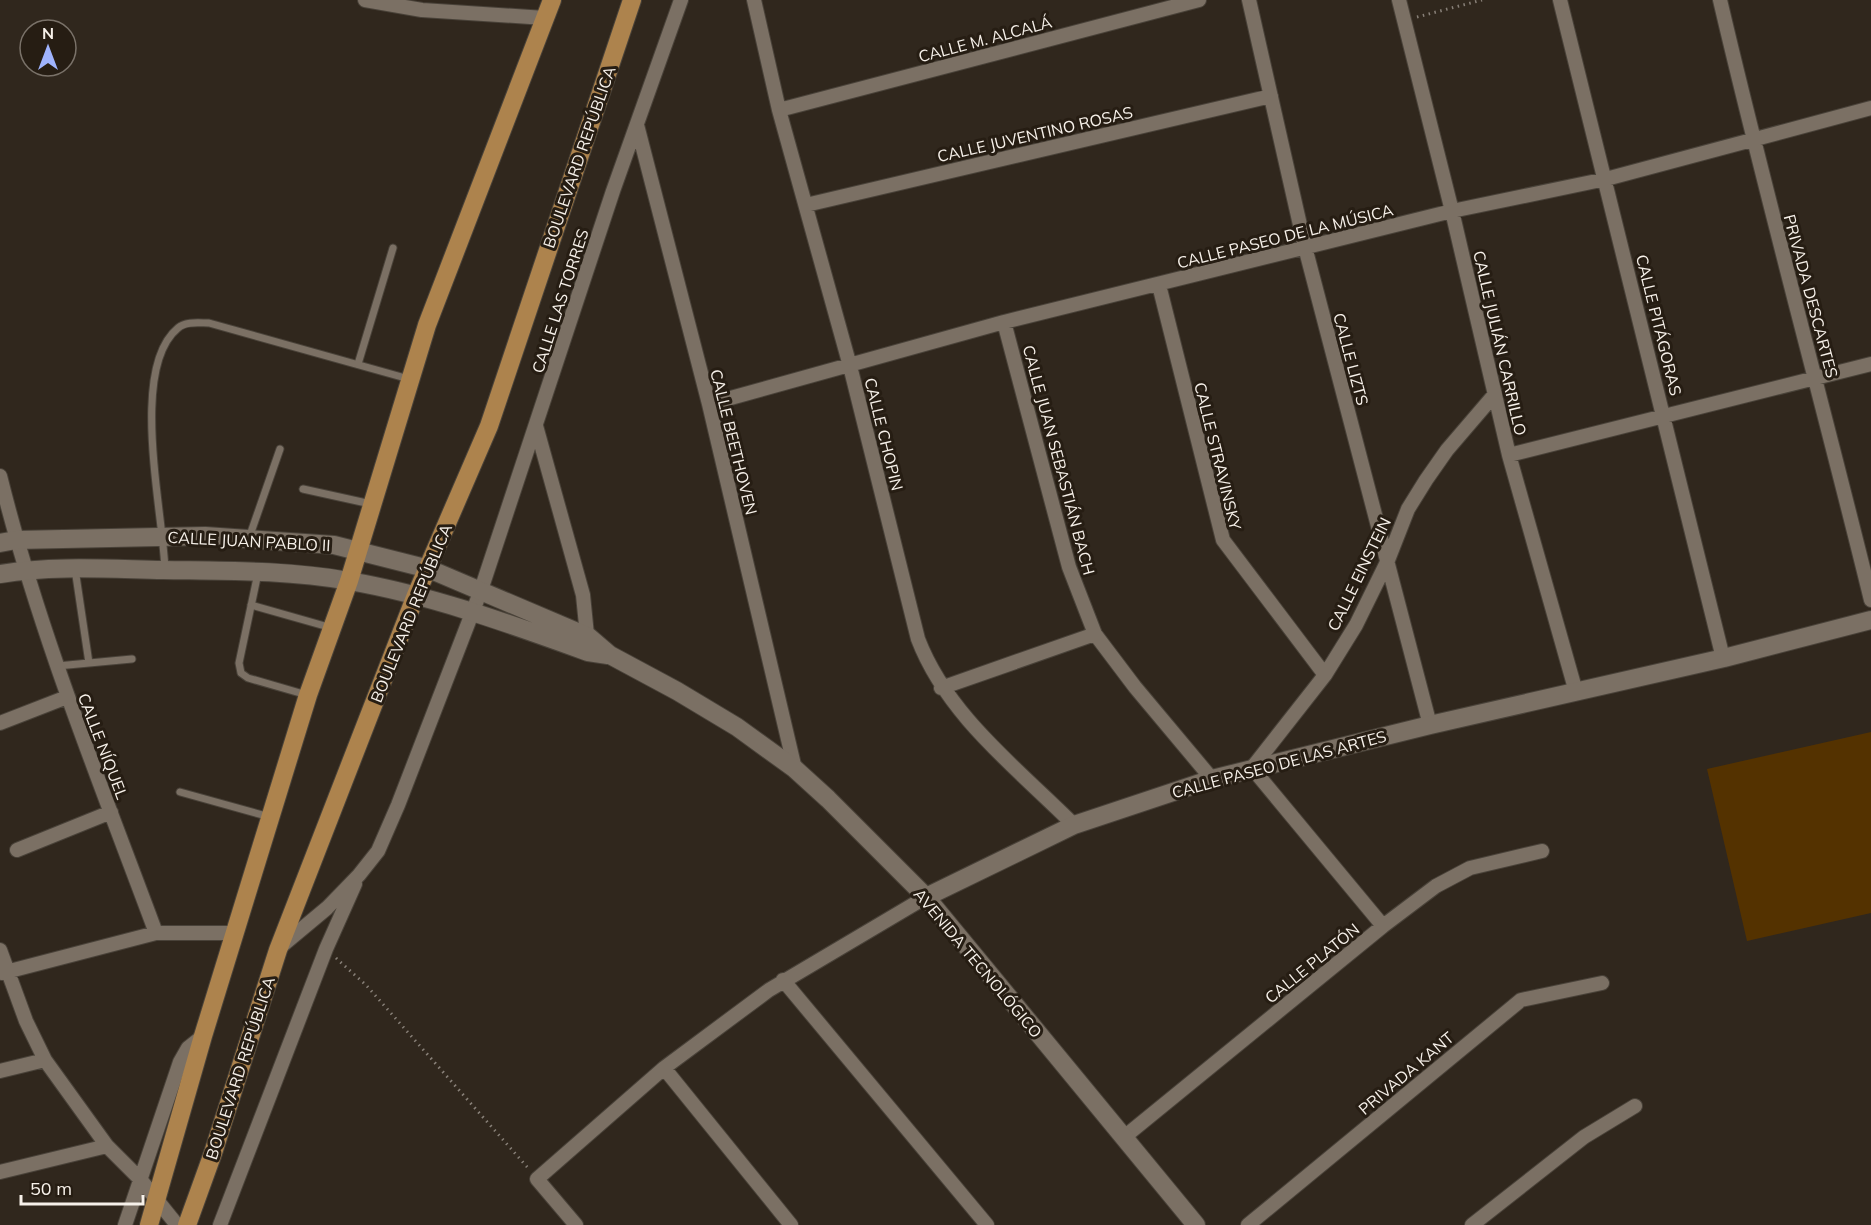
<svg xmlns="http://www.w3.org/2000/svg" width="1871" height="1225" font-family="Mulish,sans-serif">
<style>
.green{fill:#543200}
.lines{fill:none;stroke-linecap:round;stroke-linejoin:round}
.lane-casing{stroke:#494239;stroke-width:9}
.street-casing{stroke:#494239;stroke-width:16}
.secondary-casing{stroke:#494239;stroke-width:20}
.primary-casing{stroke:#494239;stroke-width:20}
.path{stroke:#888078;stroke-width:3;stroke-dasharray:1.5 4.5;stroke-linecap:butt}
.lane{stroke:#7b7064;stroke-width:7}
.street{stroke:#7b7064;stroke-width:14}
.secondary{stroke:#7b7064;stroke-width:18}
.primary{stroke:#ad834d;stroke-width:18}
.labels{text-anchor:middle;stroke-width:6;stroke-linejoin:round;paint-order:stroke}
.street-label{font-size:16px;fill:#f7f1ea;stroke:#261d13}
</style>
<rect width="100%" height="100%" fill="#30271d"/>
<path class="green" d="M1871,732V913L1747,941L1707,769Z"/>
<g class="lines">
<g class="lane-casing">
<path id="lane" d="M358,364L393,248
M303,489L371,504
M249,538L280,449
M75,569L89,663
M165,570C163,511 129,368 178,328C186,321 199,323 209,323L409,379
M258,573L239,663L241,673L248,678L307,695
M251,605L332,628
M57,666L132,659
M180,792L270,817"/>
</g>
<g class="street-casing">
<path id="street" d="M365,0L422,10L545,18
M754,0L779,110L850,366L918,639C947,715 1017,768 1074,825
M1249,0L1305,247L1430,725
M1399,0L1452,211L1509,455L1576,692
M1560,0L1723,658
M1720,0C1767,201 1822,400 1871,600
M779,110L1199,0
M637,125L709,404L795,769
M806,205L1271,96
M1159,285L1223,540L1325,675
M1004,322L1069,567L1095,634L1135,687L1212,779
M709,404L1004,322L1452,211L1606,179L1871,108
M536,426L583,595L588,645
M1509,455L1871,364
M0,476C39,633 100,782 156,933
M941,688L1095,634
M0,723L67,697
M17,850L111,812
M1383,926L1252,768L1325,675L1356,625L1388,560L1408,509L1426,480L1447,450L1495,394
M279,948L327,908L359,875L378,851L398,805L481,590L613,191L681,0
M0,950L26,1021L45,1060L107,1146L140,1179L177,1225
M2,973L156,933H236
M783,980L987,1225
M664,1068L791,1225
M0,1071L45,1060
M1123,1138L1383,926L1436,886L1470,868L1542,851
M0,1172L107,1146
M125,1225L180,1062L188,1048L203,1036
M220,1225L326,949L355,884
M576,1225L537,1179L664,1068L769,990L926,897
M1248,1225L1521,1000L1602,983
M1472,1225L1584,1137L1635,1106"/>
</g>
<g class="secondary-casing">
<path id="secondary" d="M0,543L16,540L205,536L334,545L429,569L589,637L610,655L677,691L737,727L795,769L828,799L926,897L1196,1225
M0,574C54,565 109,569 163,570C226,571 287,570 349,581C431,595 510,624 588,652L608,655
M926,897L1074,825L1212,779L1430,725L1724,658L1871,620"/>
</g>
<g class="primary-casing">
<path id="primary" d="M149,1225L203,1036L308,695L349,581L427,325L552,0
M187,1225L213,1153L278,950L416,595L489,426L632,0"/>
</g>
<path class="path" d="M1417,17L1482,0
M336,958L366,985L528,1168"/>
<use href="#lane" class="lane"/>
<use href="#street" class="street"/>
<use href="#secondary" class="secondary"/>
<use href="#primary" class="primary"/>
</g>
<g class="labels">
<g class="street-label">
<text transform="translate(985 39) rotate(-15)" y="6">CALLE M. ALCALÁ</text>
<text transform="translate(1035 134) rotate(-13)" y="6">CALLE JUVENTINO ROSAS</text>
<text transform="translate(579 157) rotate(-71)" y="6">BOULEVARD REPÚBLICA</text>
<text transform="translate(1285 236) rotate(-14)" y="6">CALLE PASEO DE LA MÚSICA</text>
<text transform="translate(1811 296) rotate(75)" y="6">PRIVADA DESCARTES</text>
<text transform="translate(560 301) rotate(-72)" y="6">CALLE LAS TORRES</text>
<text transform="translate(1659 325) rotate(76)" y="6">CALLE PITÁGORAS</text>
<text transform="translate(1500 343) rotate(77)" y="6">CALLE JULIÁN CARRILLO</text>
<text transform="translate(1351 359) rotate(75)" y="6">CALLE LIZTS</text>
<text transform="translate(884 434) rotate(76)" y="6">CALLE CHOPIN</text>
<text transform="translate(734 442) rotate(76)" y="6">CALLE BEETHOVEN</text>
<text transform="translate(1218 456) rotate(76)" y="6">CALLE STRAVINSKY</text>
<text transform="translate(1059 460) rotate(75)" y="6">CALLE JUAN SEBASTIÁN BACH</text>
<text transform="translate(249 541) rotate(3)" y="6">CALLE JUAN PABLO II</text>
<text transform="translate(1359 574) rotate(-64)" y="6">CALLE EINSTEIN</text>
<text transform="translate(411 613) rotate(-68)" y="6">BOULEVARD REPÚBLICA</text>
<text transform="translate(103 746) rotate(69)" y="6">CALLE NÍQUEL</text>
<text transform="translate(1279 764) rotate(-15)" y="6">CALLE PASEO DE LAS ARTES</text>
<text transform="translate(978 963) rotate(50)" y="6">AVENIDA TECNOLÓGICO</text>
<text transform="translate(1312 963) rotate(-39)" y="6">CALLE PLATÓN</text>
<text transform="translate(240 1068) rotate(-72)" y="6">BOULEVARD REPÚBLICA</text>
<text transform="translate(1406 1073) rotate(-40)" y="6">PRIVADA KANT</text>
</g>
</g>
<g transform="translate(48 48)"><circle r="28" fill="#261d13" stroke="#7a7269" stroke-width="1.5"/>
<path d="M0-4.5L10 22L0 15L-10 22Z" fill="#9fb3fd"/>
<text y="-9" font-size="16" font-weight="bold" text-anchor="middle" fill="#f7f1ea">N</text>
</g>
<path d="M21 1195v9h122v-9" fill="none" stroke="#f7f1ea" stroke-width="3"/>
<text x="30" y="1195" font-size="18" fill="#f7f1ea" stroke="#261d13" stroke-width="4.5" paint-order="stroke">50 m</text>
</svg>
